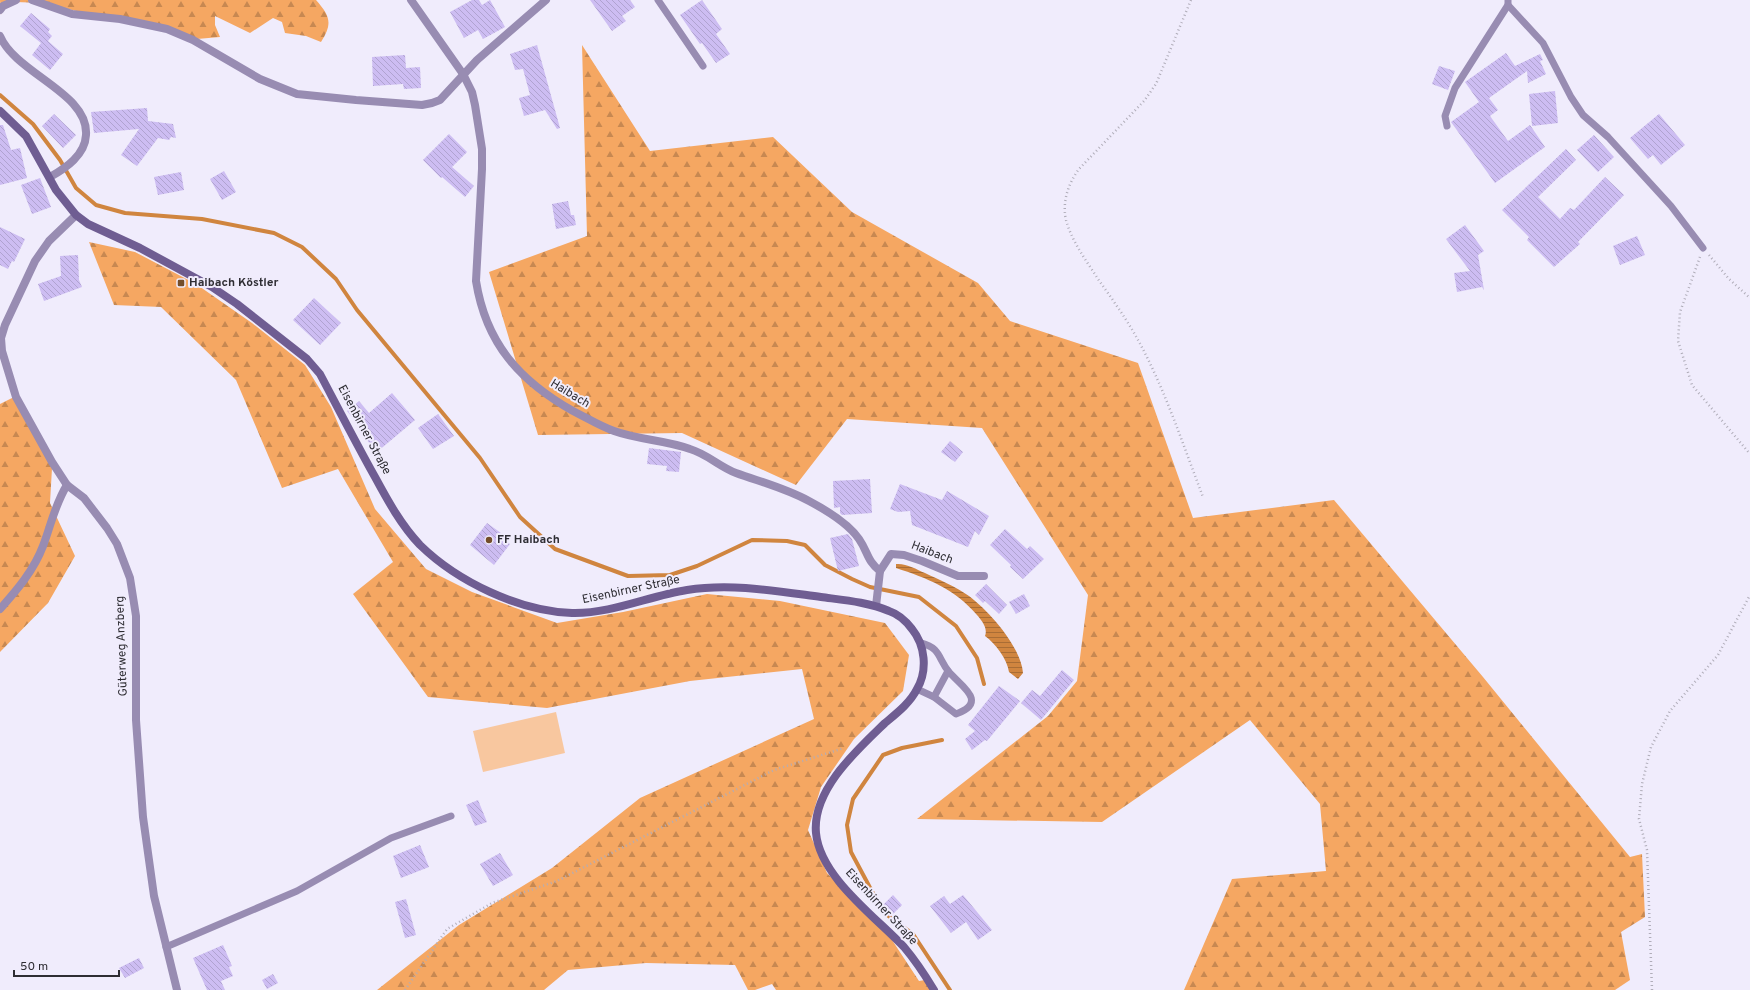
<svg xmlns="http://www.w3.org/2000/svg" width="1750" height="990" viewBox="0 0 1750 990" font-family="Overpass,sans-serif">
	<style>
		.forest { fill: url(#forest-firs) }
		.pitch { fill: #f8c79f }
		.water { fill: url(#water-rules) }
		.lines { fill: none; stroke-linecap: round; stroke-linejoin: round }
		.stream { stroke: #d0853f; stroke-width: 4 }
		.building { fill: url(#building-back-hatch) }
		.path { stroke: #b0adb9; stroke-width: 2.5; stroke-dasharray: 1 3; stroke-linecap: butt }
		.service { stroke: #988cb2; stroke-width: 7 }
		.minor { stroke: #988cb2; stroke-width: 8 }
		.secondary { stroke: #6f5d92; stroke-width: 8 }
		.poi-dot { fill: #744d2a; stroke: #f0ecfc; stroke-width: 1.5 }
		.labels { text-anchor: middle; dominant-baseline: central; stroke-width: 4; stroke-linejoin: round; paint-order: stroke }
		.poi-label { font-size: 12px; font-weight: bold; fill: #2e2d33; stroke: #f0ecfc; text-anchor: start }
		.street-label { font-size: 12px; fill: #2e2d33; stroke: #f0ecfc }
	</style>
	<defs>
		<pattern id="forest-firs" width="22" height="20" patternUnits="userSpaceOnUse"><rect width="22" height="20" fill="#f5a762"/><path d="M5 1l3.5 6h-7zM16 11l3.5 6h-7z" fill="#c78851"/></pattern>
		<pattern id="water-rules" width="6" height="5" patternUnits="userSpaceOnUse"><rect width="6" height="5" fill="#d0853f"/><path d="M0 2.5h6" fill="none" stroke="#a96d35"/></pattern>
		<pattern id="building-back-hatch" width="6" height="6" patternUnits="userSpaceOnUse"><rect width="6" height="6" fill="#cdbdf2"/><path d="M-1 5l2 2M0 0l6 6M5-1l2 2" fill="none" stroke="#b0a3d0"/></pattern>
	</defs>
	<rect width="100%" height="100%" fill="#f0ecfc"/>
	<g class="forest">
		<path d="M0 0H316C330 16 333 23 321 42L306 36 285 33 282 22 273 18 250 33 215 16V25L220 37 197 39 42 3 16 2 2 9 1 15Z"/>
		<path d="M582 45 650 151 773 137 852 212 978 283 1010 321 1138 363 1193 518 1334 500 1483 677 1630 857 1642 854 1645 917 1621 932 1630 980 1615 990H1184L1232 879 1326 871 1320 804 1250 720 1102 822 917 819 1048 716 1077 681 1088 595 982 428 847 419 796 485 682 433 538 435 489 272 587 236Z"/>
		<path d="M89 242 135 252 196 284 252 323 305 365 331 407 375 509 426 569 472 592 557 623 623 612 707 594 780 601 885 623 909 655 903 691 854 739 821 787 808 830 827 873 892 940 919 981 925 980 931 990H776L772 984 755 990H748L735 965 646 963 568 970 544 990H377L459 925 552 868 640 798 814 719 802 669 690 681 547 708 428 697 353 594 393 562 338 469 282 488 236 380 161 307 114 305Z"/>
		<path d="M16 396 52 468 50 503 75 556 48 603 0 652V404Z"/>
	</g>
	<path class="pitch" d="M556 712 565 753 483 772 473 731Z"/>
	<path class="water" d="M896 564C906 563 916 569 925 573 940 580 956 587 969 596 990 612 1021 647 1023 673L1018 679 1009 672C1007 659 996 644 985 636 988 628 982 621 977 615 955 589 927 578 896 568Z"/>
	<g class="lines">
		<g class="stream">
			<path d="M0 95 33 124 60 160 76 188 96 205 125 213 202 219 274 233 302 247 336 279 357 310 480 458 520 517 555 549 628 576 670 575 697 566 752 540 787 541 805 545 825 565 852 579 870 587 919 597 956 626 977 658 984 684"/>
			<path d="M942 740 902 748 883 755 853 799 847 825 851 852 883 912 913 934 950 990"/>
		</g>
	</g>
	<g class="building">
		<path d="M472 0H479L482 5 490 0 505 27 483 39 478 30 464 38 450 12Z"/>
		<path d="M590 0H630L635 7 622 16 626 21 612 31Z"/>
		<path d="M702 0 722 29 716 34 730 54 716 63 702 43 700 44 680 15Z"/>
		<path d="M31 13 50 29 48 32 52 36 48 41 63 54 50 70 32 55 41 43 20 26Z"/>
		<path d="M537 45 560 128 557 129 545 110 524 116 519 98 530 95 523 69 515 70 510 54Z"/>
		<path d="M1506 53 1515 66 1540 54 1543 60 1540 61 1546 74 1528 83 1527 71 1489 98 1498 110 1490 116 1508 141 1530 125 1545 147 1495 183 1451 122 1479 102 1465 82Z"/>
		<path d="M405 55 406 68 420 67 421 88 404 89 403 84 373 86 372 57Z"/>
		<path d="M1439 66 1455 71 1448 90 1432 84Z"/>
		<path d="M1555 91 1558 123 1532 126 1529 94Z"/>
		<path d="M147 108 148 121 173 124 176 138 171 137 169 140 158 138 137 166 121 155 139 129 94 133 91 112Z"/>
		<path d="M54 114 76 135 63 148 42 126Z"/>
		<path d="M1659 114 1685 145 1661 165 1653 155 1648 159 1630 138Z"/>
		<path d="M0 125H3L11 150 20 148 27 178 0 185Z"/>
		<path d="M449 134 467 152 452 167 474 186 465 197 442 177 441 178 423 160Z"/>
		<path d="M1594 135 1614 157 1598 172 1577 150Z"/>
		<path d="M1566 149 1576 160 1538 197 1560 219 1570 208 1574 210 1605 177 1624 195 1578 242 1580 244 1554 267 1527 240 1529 237 1502 210Z"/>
		<path d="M224 171 236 192 222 200 210 179Z"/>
		<path d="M181 172 184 190 158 195 154 177Z"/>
		<path d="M40 178 51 207 32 214 21 185Z"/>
		<path d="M568 201 571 215H574L576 225 556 229 552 204Z"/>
		<path d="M1465 225 1484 251 1478 255 1484 290 1482 287 1457 292 1454 273 1470 271 1446 239Z"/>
		<path d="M0 227 25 239 14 262 12 261 8 269 0 265Z"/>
		<path d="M1637 236 1645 255 1620 265 1613 246Z"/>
		<path d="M78 255 79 280 82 287 44 301 38 284 61 276 60 256Z"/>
		<path d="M314 298 341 323 320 345 293 320Z"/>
		<path d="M392 393 415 420 377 452 359 431 362 429 347 411 359 401 369 413Z"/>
		<path d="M438 414 454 436 433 449 418 428Z"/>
		<path d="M950 441 963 452 955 462 941 452Z"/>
		<path d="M649 448 681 452 679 472 666 471 667 466 647 464Z"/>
		<path d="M870 479 872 513 842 515 840 513V507L834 508 833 481Z"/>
		<path d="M900 484 942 500 947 491 989 516 979 535 975 531 968 547 912 525 910 511 898 512 890 509Z"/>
		<path d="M487 523 501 533 499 536 510 544 494 565 470 545Z"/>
		<path d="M1005 529 1027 549 1030 546 1044 559 1023 579 1010 567 1011 565 990 545Z"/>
		<path d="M848 534 852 539 859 566 838 571 830 538Z"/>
		<path d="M986 584 1007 605 999 614 985 601 983 603 975 595Z"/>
		<path d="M1024 594 1030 606 1016 614 1009 602Z"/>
		<path d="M1062 670 1074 680 1041 720 1021 703 1032 690 1040 696Z"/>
		<path d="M999 686 1020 701 987 741 985 740 972 750 965 739 975 731 968 725Z"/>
		<path d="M478 800 487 822 475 826 466 805Z"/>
		<path d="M420 845 429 867 401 878 393 856Z"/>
		<path d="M500 853 513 875 493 886 480 864Z"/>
		<path d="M893 895 902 905 890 917 881 907Z"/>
		<path d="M963 895 992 930 978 940 966 922 951 933 930 906 944 896 950 904Z"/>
		<path d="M406 899 416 935 405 938 395 902Z"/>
		<path d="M223 945 232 966 229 967 233 976 221 981 225 990H207L193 958Z"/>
		<path d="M139 958 144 968 125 978 119 968Z"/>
		<path d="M273 974 278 983 267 989 262 980Z"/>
	</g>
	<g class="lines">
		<g class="path">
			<path d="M1191 0 1156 84 1144 101 1079 169C1068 184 1062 202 1066 220 1072 242 1086 260 1098 279 1112 299 1126 318 1138 340 1165 389 1183 445 1203 497"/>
			<path d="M1709 255 1729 279 1750 298"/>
			<path d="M1700 257 1680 312 1678 341 1692 385 1750 454"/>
			<path d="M405 990 447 929 492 903 557 881 774 770 844 748"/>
			<path d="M1652 990 1647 850 1639 819 1642 784 1651 747 1670 711 1718 655 1750 595"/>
		</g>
		<g class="service">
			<path d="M658 0 703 66"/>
			<path d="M1508 0V5L1543 43 1571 97 1583 115 1608 137 1671 206 1703 248"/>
			<path d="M1447 126 1445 116 1455 88 1508 5"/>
			<path d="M917 689 934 697 956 714C989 702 961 686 949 672 938 659 941 648 921 643"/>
			<path d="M934 697 948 671"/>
			<path d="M166 947 297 891 391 838 451 816"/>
		</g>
		<g class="minor">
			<path d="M32 0 72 14 120 19 167 29 193 40 260 79 297 94 356 100 422 105 432 103 440 100 477 60 546 0"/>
			<path d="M411 0 463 74 472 92 475 105 482 149V169L476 281C486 344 520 381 573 411 587 418 600 426 614 431 639 440 666 440 690 449 707 454 720 467 736 473 761 482 785 488 809 501 826 510 848 523 859 539 868 552 867 561 880 571L876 606"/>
			<path d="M0 10 3 6 16 0"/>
			<path d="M0 36C16 74 89 93 86 135 85 155 66 168 50 177"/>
			<path d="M76 215 49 241 35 261 5 325 1 338 2 351 16 397 52 462 67 485 84 498 107 528 117 544 130 578 136 616V720L143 817 154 896 177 990"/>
			<path d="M880 571 891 554 904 555 922 561 958 576H984"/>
			<path d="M0 609C17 590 34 570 43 546 51 525 55 504 67 485"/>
		</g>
		<path class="secondary" d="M0 111 26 136 56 190 76 215 88 224 140 248 212 287 237 304 307 359 320 374C338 408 356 443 375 477 388 501 401 525 420 545 458 582 519 611 572 613 611 614 649 596 687 590 731 583 776 591 821 597 843 600 868 602 889 611 898 614 906 621 912 629 925 645 928 670 917 689 910 703 897 713 885 723 857 750 812 790 816 833 820 877 876 917 904 947 915 960 925 975 934 990"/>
	</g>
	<g class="poi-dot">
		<rect x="177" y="279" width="8" height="8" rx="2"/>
		<circle cx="489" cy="540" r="4"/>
	</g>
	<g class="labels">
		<g class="poi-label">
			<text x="189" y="283">Haibach Köstler</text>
			<text x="497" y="540">FF Haibach</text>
		</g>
		<g class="street-label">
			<text transform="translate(570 394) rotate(31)">Haibach</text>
			<text transform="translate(364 430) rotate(62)">Eisenbirner Straße</text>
			<text transform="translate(932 553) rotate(21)">Haibach</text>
			<text transform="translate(631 590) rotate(-12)">Eisenbirner Straße</text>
			<text transform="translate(122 646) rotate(-92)">Güterweg Anzberg</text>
			<text transform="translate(881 907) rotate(47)">Eisenbirner Straße</text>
		</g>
	</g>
	<path d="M14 970v6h105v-6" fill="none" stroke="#2e2d33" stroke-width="2"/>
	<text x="20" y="970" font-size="12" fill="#2e2d33" stroke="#f0ecfc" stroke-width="3" paint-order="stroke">50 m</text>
</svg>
